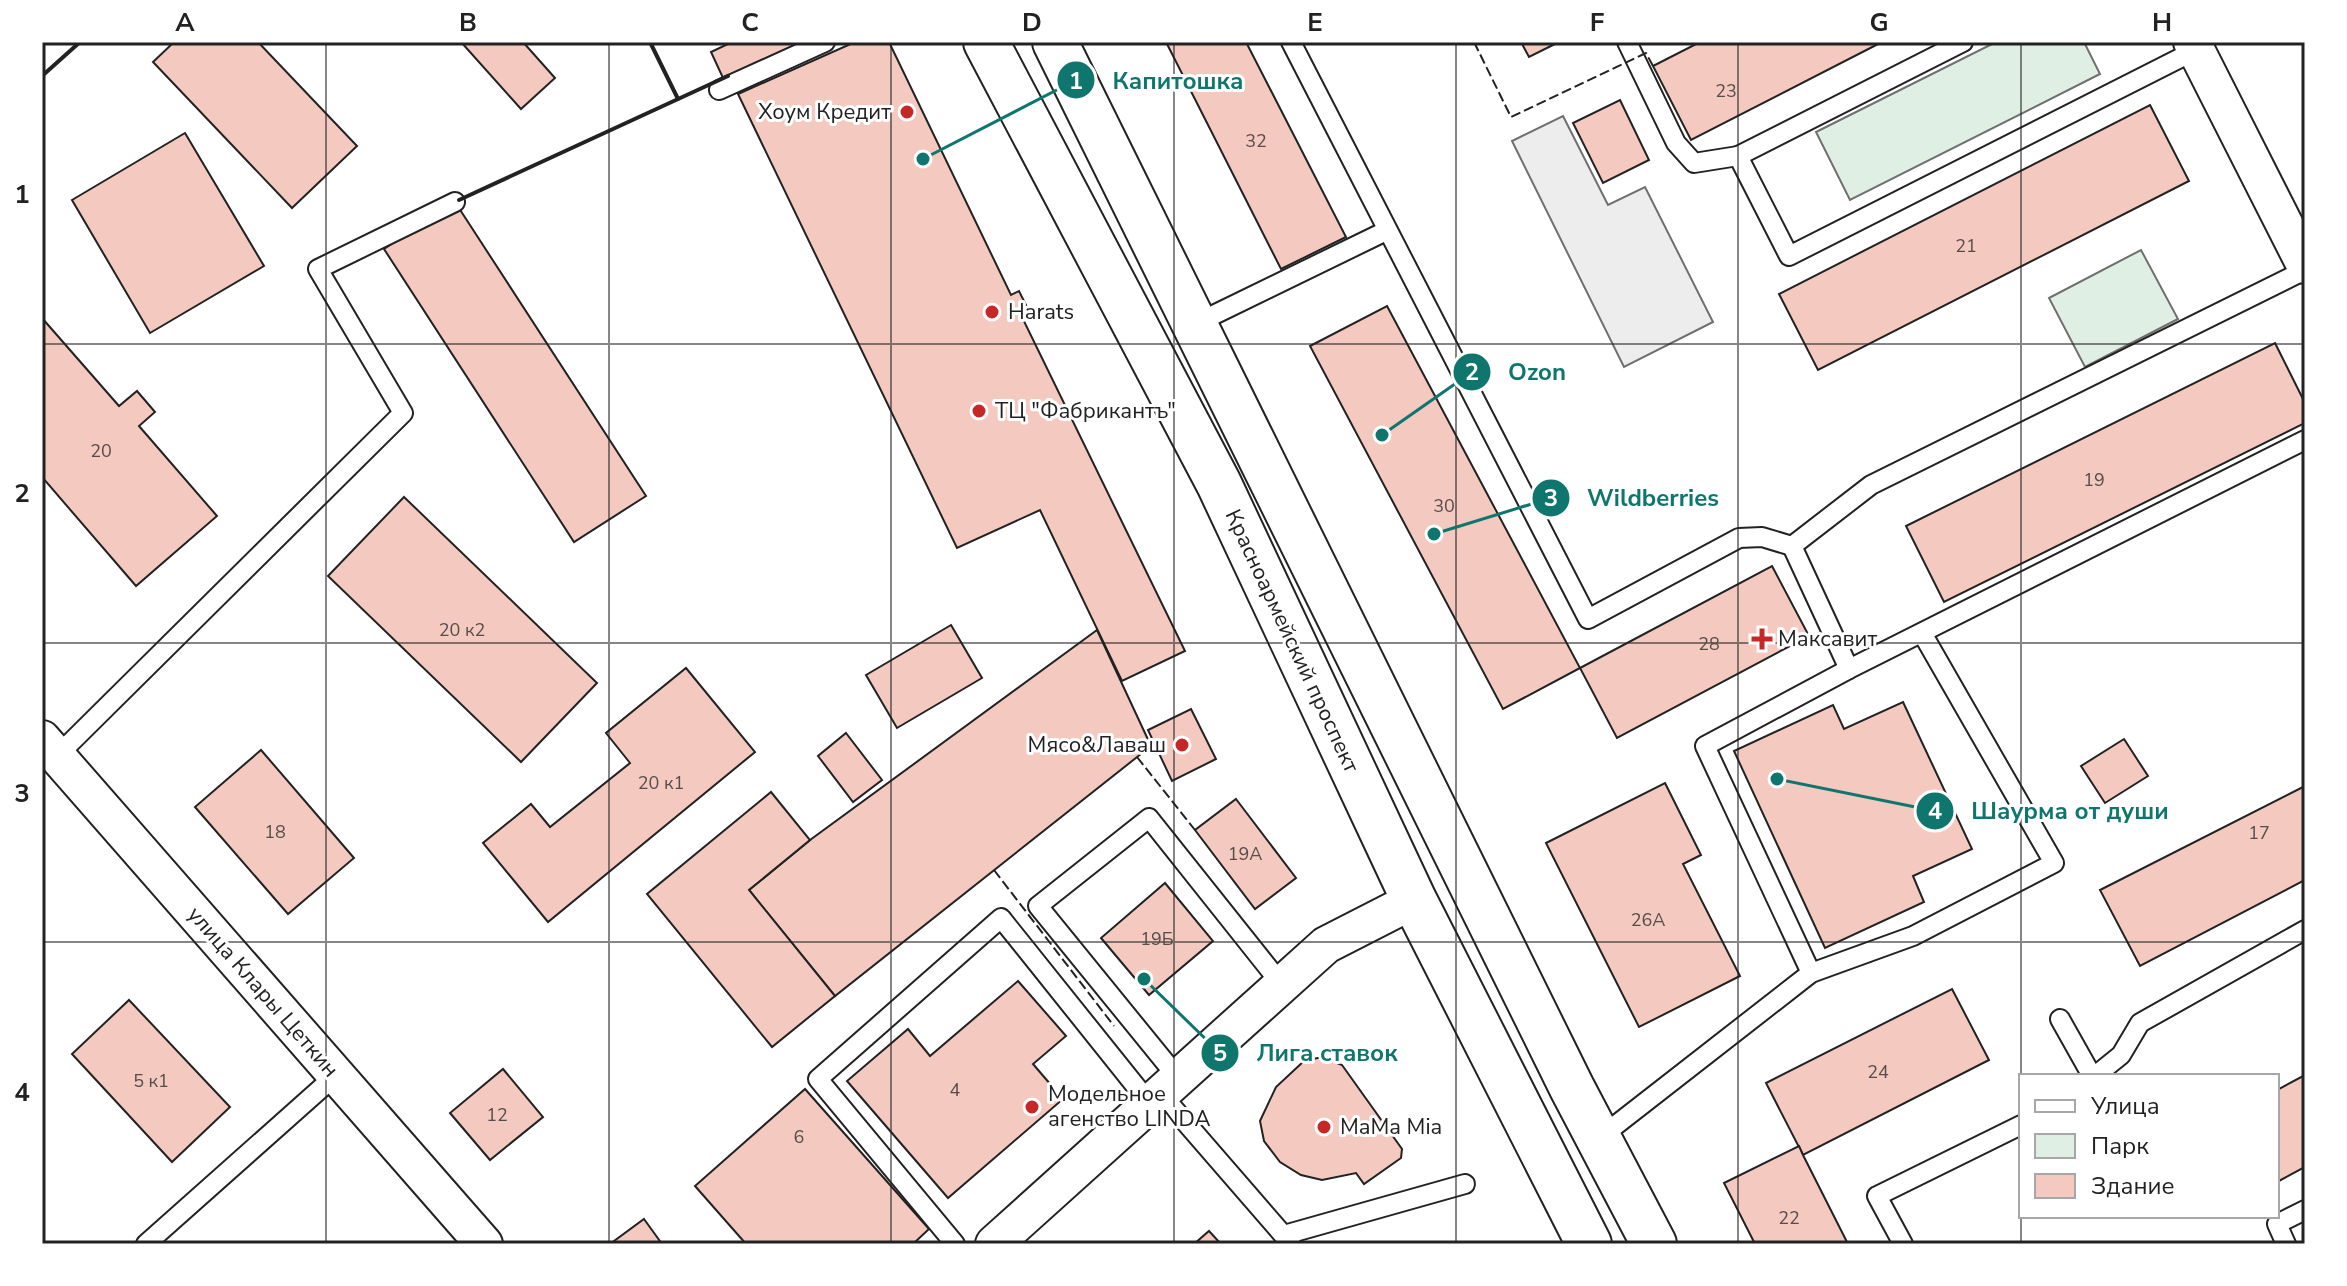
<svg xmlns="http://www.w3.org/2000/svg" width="2347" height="1286" viewBox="0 0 2347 1286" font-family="'Nunito Sans',sans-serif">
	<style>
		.green { fill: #e0efe3; stroke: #6f6f6f; stroke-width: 2 }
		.parking { fill: #ededed; stroke: #6f6f6f; stroke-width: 2 }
		.building { fill: #f3c9c0; stroke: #222; stroke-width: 2 }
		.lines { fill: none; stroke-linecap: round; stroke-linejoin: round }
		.lane-casing { stroke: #222; stroke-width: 22 }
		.street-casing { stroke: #222; stroke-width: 40 }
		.primary-casing { stroke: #222; stroke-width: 48 }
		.lane { stroke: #fff; stroke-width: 18 }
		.street { stroke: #fff; stroke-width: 36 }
		.primary { stroke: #fff; stroke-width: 44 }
		.fence { stroke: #222; stroke-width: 2; stroke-dasharray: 10 4; stroke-linecap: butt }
		.wall { stroke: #222; stroke-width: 4 }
		.grid { fill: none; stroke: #222; stroke-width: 2; stroke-opacity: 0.55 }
		.poi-dot { fill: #c62828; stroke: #fff; stroke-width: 3 }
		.labels { text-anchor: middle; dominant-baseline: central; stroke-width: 6; stroke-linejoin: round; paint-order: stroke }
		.number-label { font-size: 18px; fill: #564c4a }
		.poi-label { font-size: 22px; fill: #222; stroke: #fff; text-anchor: start }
		.street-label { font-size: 22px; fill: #222; stroke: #fff }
		.leader { fill: none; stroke: #0f766e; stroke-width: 3 }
		.callout-dot { fill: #0f766e; stroke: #fff; stroke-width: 3 }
		.mark-label { font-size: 24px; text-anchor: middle; font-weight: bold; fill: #fff }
		.callout-label { font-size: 24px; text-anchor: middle; font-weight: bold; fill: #0f766e; stroke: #fff; stroke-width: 6; stroke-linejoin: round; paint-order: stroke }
		.neatline { fill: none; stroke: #222; stroke-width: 3 }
		.grid-label { font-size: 26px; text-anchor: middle; font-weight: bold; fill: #222 }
	</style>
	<rect width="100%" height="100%" fill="#fff"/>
	<g class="green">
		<path d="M1996 42H2084L2100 74 1850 200 1816 132Z"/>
		<path d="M2141 250 2178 319 2085 367 2049 298Z"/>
	</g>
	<path class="parking" d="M1563 116 1608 205 1645 187 1713 322 1624 367 1512 141Z"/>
	<g class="building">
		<path d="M174 42H258L357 146 292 208 153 62Z"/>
		<path d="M461 42H523L555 78 521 109Z"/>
		<path d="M732 42H802L723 78 711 52Z"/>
		<path d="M855 42H889L1011 295 1019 291 1027 307 1019 311 1185 651 1122 681 1040 510 957 548 738 94Z"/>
		<path d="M1166 42H1246L1346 237 1281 269Z"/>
		<path d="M1521 42H1559L1529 57Z"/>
		<path d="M1700 42H1882L1691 140 1653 66Z"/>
		<path d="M1620 100 1649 160 1603 183 1573 123Z"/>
		<path d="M2150 105 2189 181 1818 370 1779 294Z"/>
		<path d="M185 133 264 266 150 333 72 200Z"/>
		<path d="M455 202 646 496 574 542 384 249Z"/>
		<path d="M1387 306 1580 668 1503 709 1310 346Z"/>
		<path d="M42 318 119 406 137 391 155 412 139 426 217 516 136 586 42 477Z"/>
		<path d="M2275 343 2305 403V423L1944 602 1906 526Z"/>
		<path d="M404 497 597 683 521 762 328 576Z"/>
		<path d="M1772 566 1809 636 1617 738 1580 668Z"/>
		<path d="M951 625 982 678 897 728 866 675Z"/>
		<path d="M1097 630 1151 746 835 996 749 890 810 840Z"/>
		<path d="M686 668 755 752 548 922 483 843 531 804 550 827 630 763 606 733Z"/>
		<path d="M1903 702 1972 849 1913 876 1924 902 1825 948 1734 751 1833 705 1844 729Z"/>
		<path d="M1191 709 1216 759 1172 781 1148 730Z"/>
		<path d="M846 733 882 780 853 802 818 756Z"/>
		<path d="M2124 739 2148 776 2105 803 2081 766Z"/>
		<path d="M261 750 354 858 288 914 195 807Z"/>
		<path d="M1665 783 1701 855 1683 864 1740 976 1639 1027 1546 843Z"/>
		<path d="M2305 786V880L2140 966 2100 890Z"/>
		<path d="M771 792 810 840 749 890 835 996 772 1047 647 894Z"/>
		<path d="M1236 799 1296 878 1255 909 1195 830Z"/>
		<path d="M1165 883 1213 941 1149 995 1101 938Z"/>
		<path d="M1018 981 1066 1036 1033 1064 1063 1099 948 1198 847 1081 908 1029 930 1056Z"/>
		<path d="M1952 989 1989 1060 1803 1155 1766 1083Z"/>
		<path d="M129 1000 230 1107 172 1162 72 1054Z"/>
		<path d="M1322 1057 1342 1065 1402 1149 1401 1158 1364 1184 1356 1173 1322 1180 1301 1175 1280 1162 1264 1141 1260 1121 1276 1087 1304 1061Z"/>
		<path d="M503 1069 543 1117 490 1160 450 1113Z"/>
		<path d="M2305 1075V1167L2277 1182V1090Z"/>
		<path d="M805 1089 929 1229 913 1244H746L695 1186Z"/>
		<path d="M1799 1146 1803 1155 1848 1244H1755L1724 1183Z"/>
		<path d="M644 1219 662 1244H610Z"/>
		<path d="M1209 1231 1221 1244H1194Z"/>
	</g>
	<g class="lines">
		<g class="lane-casing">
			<g id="lane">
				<path d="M1291 42 1588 619 1739 538 1762 537 1792 546 1871 485 2305 270"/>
				<path d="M1627 42 1676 143 1694 163 1738 156"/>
				<path d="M1963 42 1738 156 1789 256 2196 50"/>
				<path d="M719 90 825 42"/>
				<path d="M1195 324 1386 231"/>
				<path d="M1792 546 1849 669"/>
				<path d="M57 756 403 413 318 269 455 202"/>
				<path d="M1811 973 1705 746 1849 669 2305 440"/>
				<path d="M2060 1019 2092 1076"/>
				<path d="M2095 1076 2121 1055 2140 1023 2305 930"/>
				<path d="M1178 1078 1038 906 1149 818 1282 985"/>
				<path d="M1161 1094 1291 1244"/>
				<path d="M1598 1139 1811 973 1913 936 2054 863 1922 633"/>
				<path d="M1284 1235 1465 1184"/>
				<path d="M146 1244 336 1075"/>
				<path d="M955 1244 818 1079 1001 918 1150 1104"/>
				<path d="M1903 1244 1877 1196 2021 1125"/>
				<path d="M2286 1244 2277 1224 2305 1210"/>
			</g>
		</g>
		<g class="street-casing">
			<g id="street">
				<path d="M2192 42 2305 265"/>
				<path d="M42 739 484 1244"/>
				<path d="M994 1244 1326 945 1414 900"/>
			</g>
		</g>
		<g class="primary-casing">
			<g id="primary">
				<path d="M986 42 1219 484 1414 900 1589 1244"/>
				<path d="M1055 42 1572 1088 1654 1244"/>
			</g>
		</g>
		<use href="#lane" class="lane"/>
		<use href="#street" class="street"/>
		<use href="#primary" class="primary"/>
		<g class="fence">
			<path d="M1474 42 1511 117 1646 53 1653 66"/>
			<path d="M1137 757 1195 830"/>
			<path d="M994 870 1114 1026"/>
		</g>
		<g class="wall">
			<path d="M650 42 678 99"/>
			<path d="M42 76 80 42"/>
			<path d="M459 200 728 76"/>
		</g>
	</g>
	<path class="grid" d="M326 42V1244M609 42V1244M891 42V1244M1174 42V1244M1456 42V1244M1738 42V1244M2021 42V1244M42 344H2305M42 643H2305M42 942H2305"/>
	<g class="poi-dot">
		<circle cx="907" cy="112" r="8"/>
		<circle cx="992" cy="312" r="8"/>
		<circle cx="979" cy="411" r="8"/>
		<path d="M1758 627h8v8h8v8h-8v8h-8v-8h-8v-8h8z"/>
		<circle cx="1182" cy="745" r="8"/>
		<circle cx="1032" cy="1107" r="8"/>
		<circle cx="1324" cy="1127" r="8"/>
	</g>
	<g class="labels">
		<g class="number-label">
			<text x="1726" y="91">23</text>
			<text x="1256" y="141">32</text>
			<text x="1966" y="246">21</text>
			<text x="101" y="451">20</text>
			<text x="2094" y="480">19</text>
			<text x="1444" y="506">30</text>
			<text x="462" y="630">20 к2</text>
			<text x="1709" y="644">28</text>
			<text x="661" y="783">20 к1</text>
			<text x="275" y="832">18</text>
			<text x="2259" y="833">17</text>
			<text x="1245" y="854">19А</text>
			<text x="1648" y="920">26А</text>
			<text x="1157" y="939">19Б</text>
			<text x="1878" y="1072">24</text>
			<text x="151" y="1081">5 к1</text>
			<text x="955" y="1090">4</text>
			<text x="497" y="1115">12</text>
			<text x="799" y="1137">6</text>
			<text x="1789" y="1218">22</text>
		</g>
		<g class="poi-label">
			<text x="891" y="112" text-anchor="end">Хоум Кредит</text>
			<text x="1008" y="312">Harats</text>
			<text x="995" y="411">ТЦ "Фабрикантъ"</text>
			<text x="1778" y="639">Максавит</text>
			<text x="1166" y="745" text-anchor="end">Мясо&amp;Лаваш</text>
			<text x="1048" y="1094">Модельное<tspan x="1048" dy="25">агенство LINDA</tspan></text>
			<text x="1340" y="1127">MaMa Mia</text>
		</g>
		<g class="street-label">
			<text transform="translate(1292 641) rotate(65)">Красноармейский проспект</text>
			<text transform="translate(263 992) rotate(49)">улица Клары Цеткин</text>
		</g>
	</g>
	<path class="leader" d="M923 159L1076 80M1382 435L1472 372M1434 534L1551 498M1777 779L1935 811M1144 979L1220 1053"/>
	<g class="callout-dot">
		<circle cx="923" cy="159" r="8"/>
		<circle cx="1382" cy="435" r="8"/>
		<circle cx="1434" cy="534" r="8"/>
		<circle cx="1777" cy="779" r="8"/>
		<circle cx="1144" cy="979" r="8"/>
		<circle cx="1076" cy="80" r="20"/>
		<circle cx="1472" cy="372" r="20"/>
		<circle cx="1551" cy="498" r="20"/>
		<circle cx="1935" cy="811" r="20"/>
		<circle cx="1220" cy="1053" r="20"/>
	</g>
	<g class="mark-label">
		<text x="1076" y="89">1</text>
		<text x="1472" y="380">2</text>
		<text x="1551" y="506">3</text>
		<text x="1935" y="819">4</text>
		<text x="1220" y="1061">5</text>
	</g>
	<g class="callout-label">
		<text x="1178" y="89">Капитошка</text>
		<text x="1537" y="380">Ozon</text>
		<text x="1653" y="506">Wildberries</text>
		<text x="2070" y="819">Шаурма от души</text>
		<text x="1327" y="1061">Лига ставок</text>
	</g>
	<rect width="2347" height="1286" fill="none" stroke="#ffffff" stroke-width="88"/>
	<rect x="2019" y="1074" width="260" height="144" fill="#ffffff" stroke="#a7a7a7" stroke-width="2"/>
	<rect x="2035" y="1100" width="40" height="12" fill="#ffffff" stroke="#a7a7a7" stroke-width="2"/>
	<text x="2091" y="1114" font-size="24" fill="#222222">Улица</text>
	<rect x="2035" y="1134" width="40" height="24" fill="#e0efe3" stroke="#a7a7a7" stroke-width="2"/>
	<text x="2091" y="1154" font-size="24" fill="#222222">Парк</text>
	<rect x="2035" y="1174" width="40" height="24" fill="#f3c9c0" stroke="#a7a7a7" stroke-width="2"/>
	<text x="2091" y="1194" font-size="24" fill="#222222">Здание</text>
	<rect x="44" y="44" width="2259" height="1198" class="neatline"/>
	<g class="grid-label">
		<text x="185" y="31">A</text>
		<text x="468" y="31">B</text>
		<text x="750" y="31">C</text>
		<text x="1032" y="31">D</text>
		<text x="1315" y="31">E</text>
		<text x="1597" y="31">F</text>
		<text x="1879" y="31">G</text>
		<text x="2162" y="31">H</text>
		<text x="22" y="203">1</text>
		<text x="22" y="502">2</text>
		<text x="22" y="802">3</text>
		<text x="22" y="1101">4</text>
	</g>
</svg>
